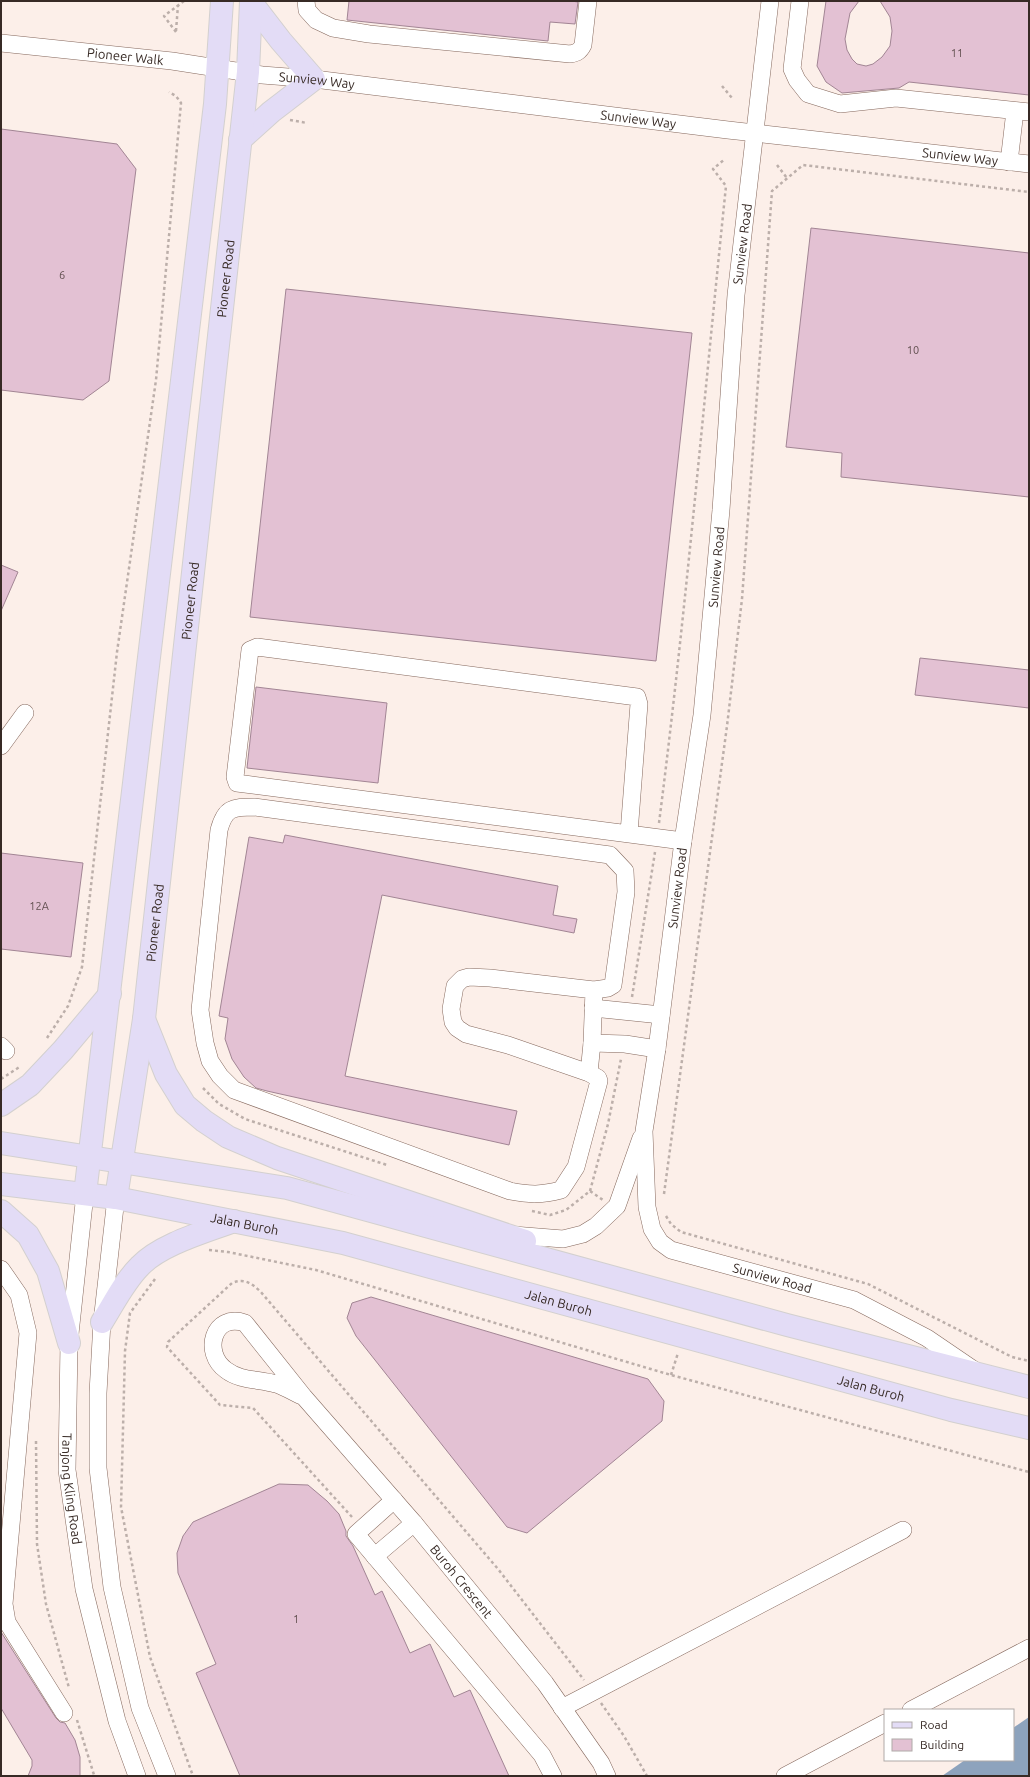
<svg xmlns="http://www.w3.org/2000/svg" width="1030" height="1777" viewBox="0 0 1030 1777" font-family="Ubuntu,sans-serif">
	<style>
		.water { fill: #8da3bd }
		.building { fill: #e3c1d3; stroke: #a28594 }
		.lines { fill: none; stroke-linecap: round; stroke-linejoin: round }
		.minor-casing { stroke: #85685d; stroke-width: 18 }
		.major-casing { stroke: #d3d0cf; stroke-width: 24 }
		.path { stroke: #bcafaa; stroke-width: 2.5; stroke-dasharray: 3 3; stroke-linecap: butt }
		.minor { stroke: #fff; stroke-width: 17 }
		.major { stroke: #e3dcf6; stroke-width: 22 }
		.labels { text-anchor: middle; dominant-baseline: central; stroke-width: 4; stroke-linejoin: round; paint-order: stroke }
		.number-label { font-size: 11px; fill: #625050 }
		.street-label { font-size: 13px; fill: #372a25; stroke: #fff }
	</style>
	<rect width="100%" height="100%" fill="#fcefe9"/>
	<path class="water" d="M1029 1717V1776H942L965 1760H1013V1728Z"/>
	<g class="building">
		<path d="M349 1H571L578 2 575 24 550 22 548 41 347 20Z"/>
		<path d="M826 1H859L850 13 845 39 847 50 852 59 857 64 866 66 873 64 882 57 890 46 892 31 890 17 880 1H1029V95L909 82 899 88 842 93 826 82 817 66Z"/>
		<path d="M1 129 117 144 136 169 109 381 83 400 1 390Z"/>
		<path d="M811 228 1029 253V497L841 477 842 453 786 447Z"/>
		<path d="M286 289 692 333 656 661 250 617Z"/>
		<path d="M1 565 18 572 1 611Z"/>
		<path d="M920 658 1029 670V708L915 695Z"/>
		<path d="M256 687 387 703 378 783 247 768Z"/>
		<path d="M285 835 558 886 553 915 577 919 574 933 382 895 345 1076 517 1111 509 1145 267 1091 256 1088 244 1077 232 1059 225 1039 228 1018 219 1016 249 837 283 843Z"/>
		<path d="M1 853 83 863 71 957 1 949Z"/>
		<path d="M371 1297 648 1379 664 1401 662 1421 527 1533 507 1527 356 1336 347 1318 352 1303Z"/>
		<path d="M279 1484 308 1485 327 1501 339 1514 346 1531V1536L353 1546 375 1595 382 1591 410 1653 430 1644 454 1697 470 1690 509 1776H240L196 1673 216 1664 178 1573 177 1553 183 1536 193 1522Z"/>
		<path d="M1 1632 56 1718 60 1722 65 1723 75 1740 80 1757V1776H28L32 1766V1760L1 1708Z"/>
	</g>
	<g class="lines">
		<g class="minor-casing">
			<g id="minor">
				<path d="M306 1 307 10 316 20 333 28 369 34 570 54C577 53 580 51 583 45L588 1"/>
				<path id="s1" d="M770 1 736 295 721 510 702 715 683 841 657 1049 644 1131 647 1207 652 1229 660 1242 671 1250 854 1300 927 1338 974 1370"/>
				<path d="M800 1 792 69 797 80 808 94 840 104 896 98 1029 112"/>
				<path id="s2" d="M1 43 172 61 262 75 314 79 728 130 1029 164"/>
				<path d="M1009 162 1015 111"/>
				<path d="M1 746 25 713"/>
				<path d="M629 833 639 704 637 697 257 647 250 650 235 777 237 783 683 841"/>
				<path d="M593 1008 661 1015"/>
				<path d="M592 1043 625 1044 657 1049"/>
				<path d="M1 1046 6 1051"/>
				<path d="M589 1073 592 1043 594 990 608 988 613 985 626 892 625 871 610 855 254 807C232 807 225 808 219 830L200 1010 205 1043 210 1061 220 1076 234 1090 510 1191C530 1195 542 1195 561 1190L576 1167 599 1081 598 1078 589 1073 508 1045 466 1034 457 1028 453 1022 451 1009 455 986 462 979 469 977 490 978 594 990"/>
				<path id="s3" d="M85 1194 69 1343 67 1470 84 1589 117 1721 137 1776"/>
				<path d="M116 1198 102 1322 98 1393V1468L112 1587 140 1708 167 1776"/>
				<path d="M513 1235 563 1239 583 1234 596 1226 617 1206 641 1138"/>
				<path d="M1 1269 19 1295 28 1333 4 1604 7 1622 64 1713"/>
				<path id="s4" d="M304 1397C295 1393 285 1387 276 1384 259 1379 240 1381 226 1370 202 1353 213 1312 245 1323L304 1397 414 1523 545 1683 601 1763 607 1776"/>
				<path d="M394 1500 356 1534 542 1755 553 1776"/>
				<path d="M375 1557 381 1551 414 1523"/>
				<path d="M562 1708 903 1530"/>
				<path d="M911 1710 1029 1648"/>
				<path d="M785 1776 885 1723"/>
			</g>
		</g>
		<g class="major-casing">
			<g id="major">
				<path d="M240 140 271 112 314 79 281 41 251 2"/>
				<path d="M144 1019 166 1074 185 1105 204 1121 228 1137 277 1158 525 1241"/>
				<path d="M1 1105 30 1085 63 1050 110 994"/>
				<path d="M1 1143 287 1188 787 1325 1029 1387"/>
				<path id="s5" d="M1 1184 116 1198 343 1243 951 1410 1029 1428"/>
				<path d="M85 1194 215 104 222 1"/>
				<path id="s6" d="M116 1198 144 1019 150 964 248 72 251 1"/>
				<path d="M1 1211 28 1235 48 1271 69 1343"/>
				<path d="M102 1322C114 1303 124 1282 140 1266 161 1244 205 1232 234 1221"/>
			</g>
		</g>
		<g class="path">
			<path d="M176 31 178 5"/>
			<path d="M176 32 164 16 184 1"/>
			<path d="M722 86 732 98"/>
			<path d="M290 120 307 123"/>
			<path d="M777 165 787 178"/>
			<path d="M659 823C686 611 704 398 726 186L713 169 725 159"/>
			<path d="M632 997 655 852"/>
			<path d="M47 1038 68 1006 82 967 117 652 156 380 181 103 176 96 169 92"/>
			<path d="M1 1079 21 1066"/>
			<path d="M203 1088 219 1104 245 1119 387 1165"/>
			<path d="M590 1191 608 1124 621 1059"/>
			<path d="M664 1194 727 726 742 599 772 191 803 165 1029 192"/>
			<path d="M532 1211 550 1215 566 1210 590 1191 603 1200"/>
			<path d="M666 1216 671 1224 681 1232 868 1284 1012 1357 1029 1361"/>
			<path d="M209 1250 228 1252 316 1270 671 1375 1029 1472"/>
			<path d="M155 1279 130 1313 125 1351 121 1507 150 1657 193 1776"/>
			<path d="M671 1375 678 1353"/>
			<path d="M36 1441 37 1544 46 1604 69 1688"/>
			<path d="M352 1517 253 1408 220 1405 167 1347 168 1342 232 1283C244 1278 251 1283 260 1291L498 1569 584 1680"/>
			<path d="M601 1703 624 1736 647 1776"/>
			<path d="M77 1720 94 1775 96 1776"/>
		</g>
		<use href="#minor" class="minor"/>
		<use href="#major" class="major"/>
	</g>
	<g class="labels">
		<g class="number-label">
			<text x="957" y="53">11</text>
			<text x="62" y="275">6</text>
			<text x="913" y="350">10</text>
			<text x="39" y="906">12A</text>
			<text x="296" y="1619">1</text>
		</g>
		<g class="street-label">
			<text stroke="none"><textPath href="#s2" startOffset="125">Pioneer Walk</textPath></text>
			<text stroke="none"><textPath href="#s2" startOffset="318">Sunview Way</textPath></text>
			<text stroke="none"><textPath href="#s2" startOffset="642">Sunview Way</textPath></text>
			<text stroke="none"><textPath href="#s2" startOffset="966">Sunview Way</textPath></text>
			<text transform="translate(742 244) rotate(-83)">Sunview Road</text>
			<text stroke="none"><textPath href="#s6" startOffset="926">Pioneer Road</textPath></text>
			<text transform="translate(716 567) rotate(-85)">Sunview Road</text>
			<text stroke="none"><textPath href="#s6" startOffset="602">Pioneer Road</textPath></text>
			<text transform="translate(677 888) rotate(-83)">Sunview Road</text>
			<text stroke="none"><textPath href="#s6" startOffset="278">Pioneer Road</textPath></text>
			<text stroke="none"><textPath href="#s5" startOffset="247">Jalan Buroh</textPath></text>
			<text stroke="none"><textPath href="#s1" startOffset="1370">Sunview Road</textPath></text>
			<text stroke="none"><textPath href="#s5" startOffset="571">Jalan Buroh</textPath></text>
			<text stroke="none"><textPath href="#s5" startOffset="895">Jalan Buroh</textPath></text>
			<text stroke="none"><textPath href="#s3" startOffset="296">Tanjong Kling Road</textPath></text>
			<text stroke="none"><textPath href="#s4" startOffset="496">Buroh Crescent</textPath></text>
		</g>
	</g>
	<rect width="1030" height="1777" fill="none" stroke="#372a25" stroke-width="4"/>
	<rect x="884" y="1709" width="130" height="52" fill="#ffffff" stroke="#afaaa8"/>
	<rect x="892" y="1722" width="20" height="6" fill="#e3dcf6" stroke="#afaaa8"/>
	<text x="920" y="1729" font-size="12" fill="#372a25">Road</text>
	<rect x="892" y="1739" width="20" height="12" fill="#e3c1d3" stroke="#afaaa8"/>
	<text x="920" y="1749" font-size="12" fill="#372a25">Building</text>
</svg>
